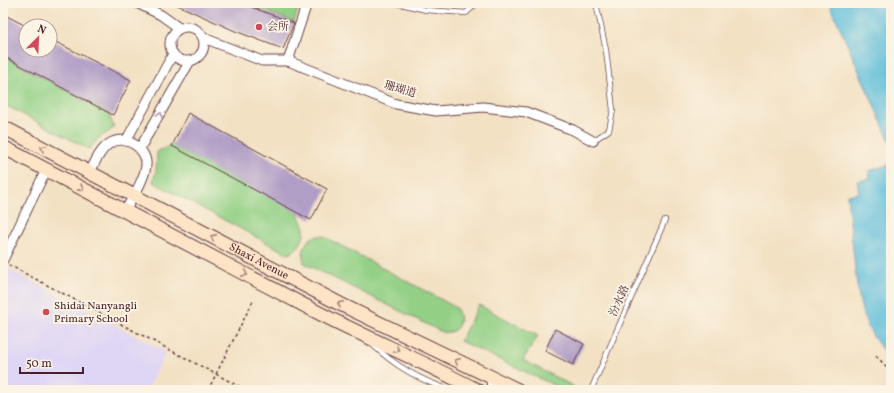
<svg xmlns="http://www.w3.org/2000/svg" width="894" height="393" viewBox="0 0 894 393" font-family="Vollkorn,'Noto Serif SC',serif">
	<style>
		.built { fill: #dfd5f5 }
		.green { fill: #93d086; stroke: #6e7858 }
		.water { fill: #5ebedc; stroke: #546e84 }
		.building { fill: #b19ec6 }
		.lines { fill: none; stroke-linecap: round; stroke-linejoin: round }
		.service-casing { stroke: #633c42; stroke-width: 6 }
		.minor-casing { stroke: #633c42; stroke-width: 11 }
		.tertiary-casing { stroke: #633c42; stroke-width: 13 }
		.secondary-casing { stroke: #633c42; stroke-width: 15 }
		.path { stroke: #633c42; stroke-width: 1.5; stroke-dasharray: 3 3; stroke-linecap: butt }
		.service { stroke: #fff; stroke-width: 4.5 }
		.minor { stroke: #fff; stroke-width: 9 }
		.tertiary { stroke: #fff; stroke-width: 11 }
		.secondary { stroke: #fee4c6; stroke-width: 13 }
		.oneway { stroke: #ae9aa0 }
		.oneway2 { stroke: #a48278 }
		.poi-dot { fill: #d1495b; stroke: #fcf5e5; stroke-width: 1.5 }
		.labels { text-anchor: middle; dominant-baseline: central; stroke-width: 3.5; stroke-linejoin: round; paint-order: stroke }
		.poi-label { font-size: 11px; fill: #4a1f2b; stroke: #fcf5e5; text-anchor: start }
		.street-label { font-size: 11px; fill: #4a1f2b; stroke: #fcf5e5 }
	</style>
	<rect width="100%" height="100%" fill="#fcf5e5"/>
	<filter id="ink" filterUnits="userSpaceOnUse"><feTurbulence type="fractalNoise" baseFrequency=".025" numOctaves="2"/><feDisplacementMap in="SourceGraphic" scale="8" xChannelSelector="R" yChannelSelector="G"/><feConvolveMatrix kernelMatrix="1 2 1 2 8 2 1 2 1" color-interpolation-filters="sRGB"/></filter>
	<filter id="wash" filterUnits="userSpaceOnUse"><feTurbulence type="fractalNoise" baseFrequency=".012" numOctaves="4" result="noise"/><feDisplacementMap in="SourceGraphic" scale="16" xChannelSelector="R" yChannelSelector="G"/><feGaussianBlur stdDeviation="0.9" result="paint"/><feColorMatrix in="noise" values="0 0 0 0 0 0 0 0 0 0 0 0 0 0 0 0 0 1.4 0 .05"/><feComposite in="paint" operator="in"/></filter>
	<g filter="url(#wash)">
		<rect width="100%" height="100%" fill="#f3e1c4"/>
		<path class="built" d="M5 267 166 352 147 390H3V272Z"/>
		<g class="green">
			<path d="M254 3H300L294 22 252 6Z"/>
			<path d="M3 56 109 114 114 128 99 138 89 149 3 104Z"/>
			<path d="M172 144 298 210C298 218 302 221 304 228 306 239 297 251 288 254L153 182 156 172 157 152Z"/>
			<path d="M318 236H323L455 307C465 318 458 336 442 332L304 263C301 251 305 238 318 236Z"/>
			<path d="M479 305 538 336 523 360 580 390H564L460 341Z"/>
		</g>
		<g class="water">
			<path d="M829 3H891V144Z"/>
			<path d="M891 164V359C861 329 858 299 854 258 852 237 849 216 847 195L859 193 857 181 870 179 869 171Z"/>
		</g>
		<g id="blocks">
			<g class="building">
				<path d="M173 3H253L251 7 294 23 283 49 235 31Z"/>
				<path d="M3 14 26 26V50H50V39L131 80 113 115 3 56Z"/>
				<path d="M188 113 327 189 311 220 172 146Z"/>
				<path d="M555 329 584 344 573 365 545 351Z"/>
			</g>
		</g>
	</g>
	<g filter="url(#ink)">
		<use href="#blocks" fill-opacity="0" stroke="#633c42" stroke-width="1"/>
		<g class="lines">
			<g class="service-casing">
				<g id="service">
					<path d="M397 3 426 10 466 13 477 3"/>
					<path d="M593 141 609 130 613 110 606 50 596 3"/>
					<path d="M373 345C394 365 422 381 450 390"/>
					<path d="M591 390 665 220"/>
				</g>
			</g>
			<g class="minor-casing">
				<g id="minor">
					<path d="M137 3 161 15 179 28"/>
					<circle cx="187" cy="44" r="17"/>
					<path d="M204 38 262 61H288L396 104 436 111 483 107 526 112 573 130 593 141"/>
					<path d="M288 61 307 3"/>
					<path d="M126 141 173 54"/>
					<path d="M140 148 190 61"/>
					<path d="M90 172C95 162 100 150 109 144 124 133 148 148 146 166 144 181 132 198 125 211"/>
					<path d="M3 260 46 170"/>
				</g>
			</g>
			<g class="tertiary-casing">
				<path id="tertiary" d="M492 378 493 390"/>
			</g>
			<g class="secondary-casing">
				<g id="secondary">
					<path id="s1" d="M3 127 340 304 518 390"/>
					<path d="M3 147 315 311C369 339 424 362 477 390"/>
				</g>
			</g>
			<g class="path">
				<path d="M9 265 246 390"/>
				<path d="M876 356 891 371"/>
				<path d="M208 390 254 299"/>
			</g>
			<use href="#service" class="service"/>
			<use href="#minor" class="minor"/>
			<use href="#tertiary" class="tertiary"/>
			<use href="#secondary" class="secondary"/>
		</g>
		<defs><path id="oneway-chevron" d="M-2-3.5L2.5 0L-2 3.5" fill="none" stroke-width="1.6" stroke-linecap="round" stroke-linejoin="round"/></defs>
		<use class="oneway" href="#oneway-chevron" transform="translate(160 115) rotate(-60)"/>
		<g class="oneway2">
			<use href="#oneway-chevron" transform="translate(43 148) rotate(-153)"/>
			<use href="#oneway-chevron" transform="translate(81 188) rotate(28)"/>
			<use href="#oneway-chevron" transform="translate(213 237) rotate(-152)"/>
			<use href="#oneway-chevron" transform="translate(245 274) rotate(28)"/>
			<use href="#oneway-chevron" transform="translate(340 304) rotate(-153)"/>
			<use href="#oneway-chevron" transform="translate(397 350) rotate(26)"/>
			<use href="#oneway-chevron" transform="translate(457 361) rotate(-154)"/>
		</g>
	</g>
	<g class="poi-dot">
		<circle cx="259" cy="27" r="4"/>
		<circle cx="46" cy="312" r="4"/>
	</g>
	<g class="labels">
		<g class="poi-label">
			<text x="267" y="27">会所</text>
			<text x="54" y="306">Shidai Nanyangli<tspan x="54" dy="13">Primary School</tspan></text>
		</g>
		<g class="street-label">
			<text transform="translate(400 90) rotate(16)">珊瑚道</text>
			<text stroke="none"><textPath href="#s1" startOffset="289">Shaxi Avenue</textPath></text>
			<text transform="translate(620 301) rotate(-66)">汾水路</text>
		</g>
	</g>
	<rect width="894" height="393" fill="none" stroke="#fcf5e5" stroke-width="16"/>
	<g transform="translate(38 38) rotate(24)"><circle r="19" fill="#fcf5e5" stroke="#b59f9b"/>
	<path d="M0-3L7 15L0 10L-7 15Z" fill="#d1495b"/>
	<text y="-6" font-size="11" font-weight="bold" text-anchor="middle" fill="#4a1f2b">N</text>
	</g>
	<path d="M20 367v6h63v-6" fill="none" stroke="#4a1f2b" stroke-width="2"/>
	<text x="26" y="367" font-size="12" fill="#4a1f2b" stroke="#fcf5e5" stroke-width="3" paint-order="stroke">50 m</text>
</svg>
